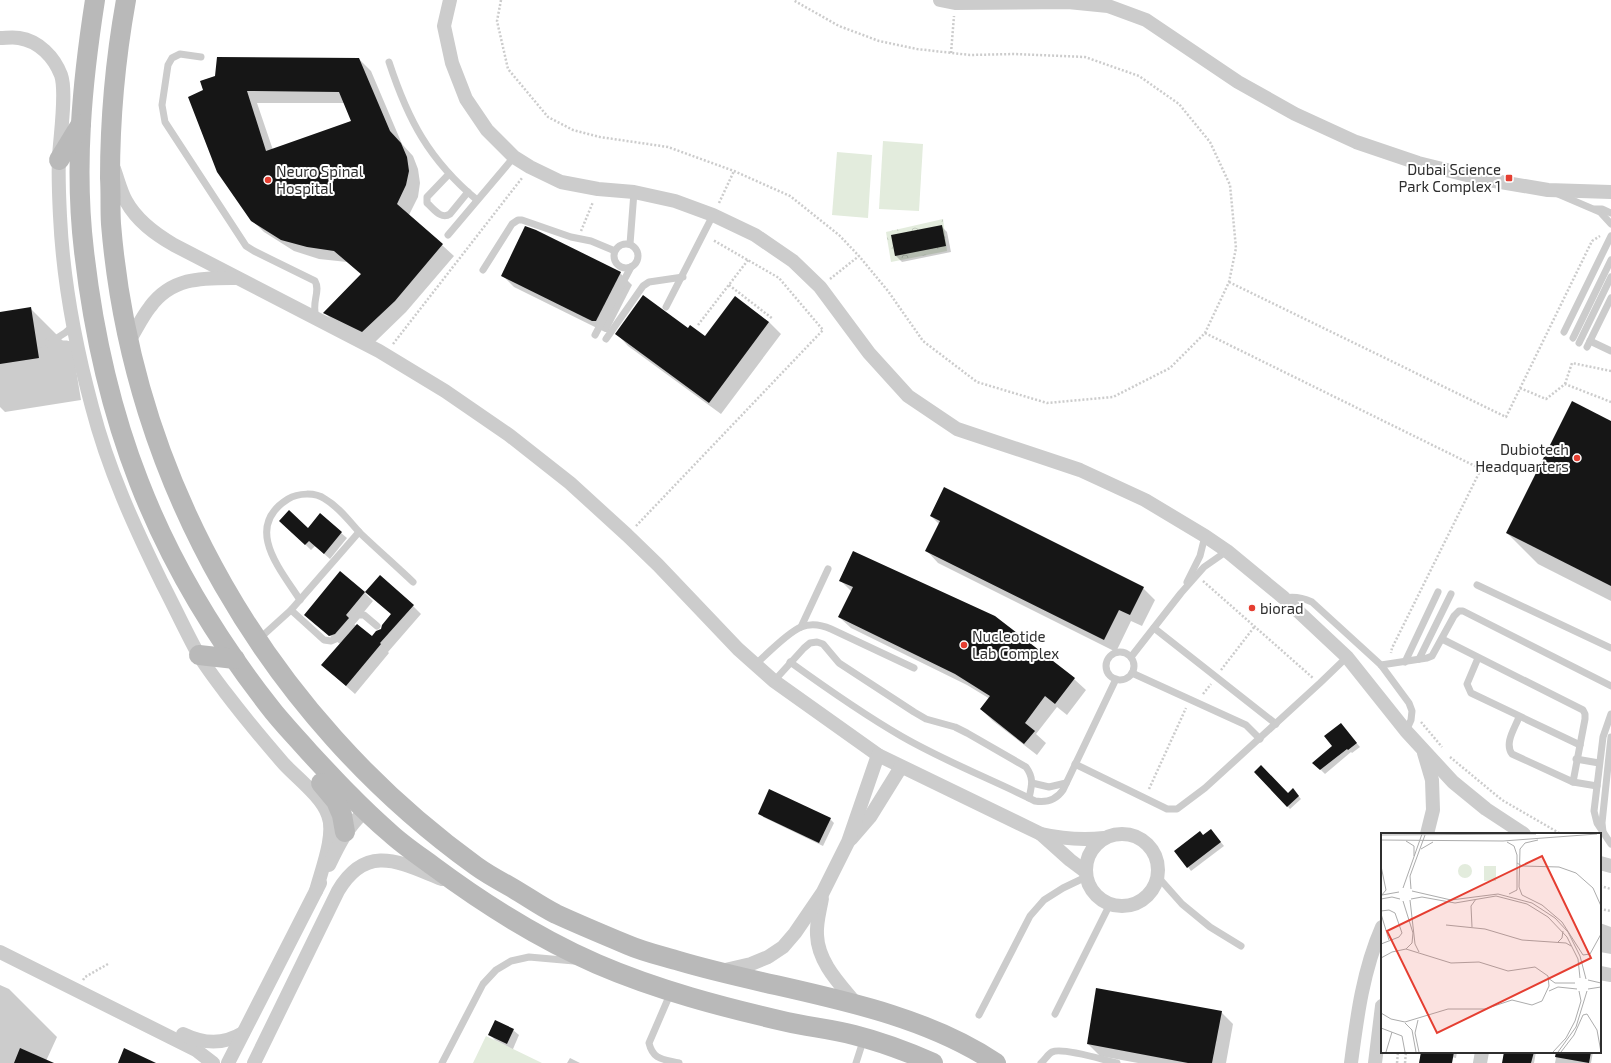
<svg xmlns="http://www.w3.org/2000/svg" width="1611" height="1063" viewBox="0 0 1611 1063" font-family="'Exo 2',sans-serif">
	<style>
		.park { fill: url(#park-crowns) }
		.pitch { fill: #e3ecdd }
		.shadow { fill: #0003; fill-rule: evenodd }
		.building { fill: #161616; fill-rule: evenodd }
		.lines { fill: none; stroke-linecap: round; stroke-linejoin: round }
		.path { stroke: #ccc; stroke-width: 2.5; stroke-dasharray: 2 2; stroke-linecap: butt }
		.lane { stroke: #ccc; stroke-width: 7 }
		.street { stroke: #ccc; stroke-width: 14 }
		.secondary { stroke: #b9b9b9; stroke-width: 20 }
		.poi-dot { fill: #e53e31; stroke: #fff; stroke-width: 1.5 }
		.labels { text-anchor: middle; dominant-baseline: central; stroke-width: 4; stroke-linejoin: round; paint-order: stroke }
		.poi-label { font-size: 15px; fill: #2f2f2f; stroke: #fff; text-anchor: start }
		.inset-road { fill: none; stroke: #acacac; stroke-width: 1 }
		.view { fill: #e53e31; fill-opacity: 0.15; stroke: #e53e31; stroke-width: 2 }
		.inset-edge { fill: none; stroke: #2f2f2f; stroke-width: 2 }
	</style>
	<defs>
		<pattern id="park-crowns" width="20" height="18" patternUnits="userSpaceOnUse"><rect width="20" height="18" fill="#e3ecdd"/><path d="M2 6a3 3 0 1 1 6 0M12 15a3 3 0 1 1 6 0" fill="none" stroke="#c3cbbe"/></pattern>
	</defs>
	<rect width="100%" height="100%" fill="#fff"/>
	<path class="park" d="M943 219 947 251 891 262 886 232Z"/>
	<g class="pitch">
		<path d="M883 141 923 144 919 211 879 209Z"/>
		<path d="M837 152 872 155 868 218 832 215Z"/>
		<path d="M486 1036 542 1063H473Z"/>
	</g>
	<g class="shadow">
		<path d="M359 59 371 71 402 144 413 156 418 169 420 183 418 197 409 215 454 256 406 312 374 343 336 324 325 313 362 275 347 262 319 259 294 251 264 232 252 220 190 97ZM257 103H345L352 121 273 150Z"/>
		<path d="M941 226 947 232 951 252 902 262 896 256 893 236Z"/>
		<path d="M620 273 632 285 608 332H605L514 287 502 275Z"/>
		<path d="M735 297 769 322 781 334 721 414 628 346 617 334 688 330 705 337Z"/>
		<path d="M30 308 73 351 81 400 5 412 0 407V313Z"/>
		<path d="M1611 422V601L1538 564 1507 533Z"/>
		<path d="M320 515 347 538 330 559 315 546 311 550 281 521 308 529Z"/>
		<path d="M931 516 1143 588 1155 600 1142 626 1131 621 1116 652 938 563 927 551 940 525Z"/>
		<path d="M840 580 1074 679 1086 690 1067 715 1057 707 1036 734 1046 743 1037 755 993 721 981 709 990 699 967 685 851 628 839 617 852 592Z"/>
		<path d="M364 592 373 601 354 624 372 638 382 630 392 615 375 600 413 606 421 614 388 652 389 653 355 694 322 665 340 644 314 623Z"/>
		<path d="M1344 729 1360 747 1352 753 1351 752 1325 774 1314 763 1334 746Z"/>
		<path d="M1255 772 1288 794 1295 792 1301 799 1290 809Z"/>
		<path d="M770 790 830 819 834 823 823 846 763 817 759 813Z"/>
		<path d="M1214 834 1224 846 1191 871 1188 867 1203 836Z"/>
		<path d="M1600 923 1611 927V954L1600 952Z"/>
		<path d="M0 985 9 989 57 1037 46 1061 51 1063H0Z"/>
		<path d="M1221 1012 1233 1024 1226 1063H1138L1100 1056 1088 1044Z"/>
		<path d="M513 1030 519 1035 513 1049 495 1040 489 1034Z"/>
		<path d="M1421 1052H1457L1456 1058 1446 1056 1445 1063H1420Z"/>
		<path d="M1505 1052H1536L1534 1063H1503Z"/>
		<path d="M1556 1052H1593L1591 1063H1555L1557 1052Z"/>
		<path d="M570 1058 580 1063H567Z"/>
	</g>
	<g class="building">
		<path d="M217 57 359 58 390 131 401 143 407 157 409 171 406 185 397 204 443 244 395 301 362 332 323 313 361 274 334 251 307 247 281 240 251 221 217 172 188 97 203 90 200 81 215 76ZM247 91 339 92 351 121 266 151Z"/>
		<path d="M942 225 946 246 895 256 891 235Z"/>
		<path d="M525 226 536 230 621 272 596 321H592L501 276Z"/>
		<path d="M643 295 688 328 690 325 705 336 735 296 769 322 709 403 615 334Z"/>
		<path d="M31 307 39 358 0 364V312Z"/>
		<path d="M1572 401 1611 421V586L1506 533Z"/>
		<path d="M944 487 1144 587 1130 615 1119 610 1104 640 925 551 940 521 930 516Z"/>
		<path d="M289 510 308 528 320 513 342 532 324 554 309 541 305 545 279 521Z"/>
		<path d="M853 551 995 616 1075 678 1055 704 1045 696 1025 723 1035 731 1024 744 980 709 990 696 955 674 838 617 853 587 839 581Z"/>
		<path d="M340 571 365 592 346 615 349 618 335 634 329 636 304 615Z"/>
		<path d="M380 575 414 605 380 643 381 644 346 686 321 665 357 624 372 636 376 631 381 629 382 625 391 614 365 592Z"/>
		<path d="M1341 723 1357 743 1348 750 1347 749 1320 770 1312 763 1332 746 1324 736Z"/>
		<path d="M1261 765 1288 793 1293 788 1299 796 1287 807 1254 772Z"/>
		<path d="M769 789 831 818 819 843 758 814Z"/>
		<path d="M1211 829 1221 842 1187 868 1174 851 1200 831 1203 835Z"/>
		<path d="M1096 988 1222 1011 1212 1063H1188L1087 1044Z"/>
		<path d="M495 1020 514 1029 507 1044 488 1035Z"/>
		<path d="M20 1048 54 1063H14Z"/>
		<path d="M124 1048 156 1063H118Z"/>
		<path d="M1421 1052H1454L1452 1063H1419Z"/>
		<path d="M1504 1052H1534L1531 1063H1502Z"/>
		<path d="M1556 1052H1591L1589 1063 1555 1057Z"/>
	</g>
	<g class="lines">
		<g class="path">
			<path d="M501 0 497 21 508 69 548 117 573 130 600 137 668 147 734 171 790 196 839 235 859 256 888 291 923 341 977 382 1047 403 1113 397 1170 368 1205 333 1229 282 1236 248 1230 185 1210 142 1179 104 1139 76 1085 57 1014 54 970 55 917 49 879 41 839 26 793 0"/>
			<path d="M951 53 954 16"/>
			<path d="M719 203 734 171"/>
			<path d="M581 231 593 202"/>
			<path d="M830 279 859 256"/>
			<path d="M1229 282 1506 417 1592 241 1600 236"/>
			<path d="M729 285 773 319"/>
			<path d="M698 325 748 260"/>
			<path d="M1205 333 1481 469 1392 648 1391 653"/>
			<path d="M393 344 522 178"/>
			<path d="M1565 384 1572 363 1611 371"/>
			<path d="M1520 388 1546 399 1565 384 1611 402"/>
			<path d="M636 526 823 330 779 278 713 240"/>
			<path d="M1203 581 1313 678"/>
			<path d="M1221 670 1255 626"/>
			<path d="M1203 694 1211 684"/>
			<path d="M1421 722 1442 747"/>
			<path d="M1450 757 1502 800 1561 834"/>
			<path d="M1149 789 1186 708"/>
			<path d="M1600 886 1611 889"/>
			<path d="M1600 909 1611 911"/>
			<path d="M83 980 85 977 108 964"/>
			<path d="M1397 1063 1398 1052"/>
			<path d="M1405 1063 1406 1052"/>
		</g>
		<g class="lane">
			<path d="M201 57 180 54 172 58 168 65 162 105 165 122 246 246 254 251 315 281C321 291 311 302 316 317"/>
			<path d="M389 62C408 120 429 160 477 200"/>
			<path d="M449 174 427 197V203C434 209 441 220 450 214L468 192"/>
			<path d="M1558 194 1600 212 1611 224"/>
			<path d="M1595 209H1602L1611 213"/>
			<path d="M448 235 514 157"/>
			<circle cx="626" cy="256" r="12"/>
			<path d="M630 244 634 192"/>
			<path d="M483 270 512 224 518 220H522L571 237 591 241 615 251"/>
			<path d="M666 307 713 215"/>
			<path d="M1564 332 1611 236"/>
			<path d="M595 335 631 267"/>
			<path d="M1573 338 1611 260"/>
			<path d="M606 339 643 286 649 282 683 277"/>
			<path d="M1590 341 1611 351"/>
			<path d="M1579 343 1611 277"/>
			<path d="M41 344C54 340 63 336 73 326"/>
			<path d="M49 344H66L77 347"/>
			<path d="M1587 347 1611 298"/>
			<path d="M1187 582 1200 556 1205 536"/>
			<path d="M1477 585 1611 648"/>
			<path d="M1285 598C1295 596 1303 598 1312 602L1381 665 1409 703 1412 711 1411 720 1406 731"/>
			<path d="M300 600C280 569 243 527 288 499 298 493 315 492 325 499 339 507 349 521 360 533 378 550 396 566 413 582"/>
			<path d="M291 610 324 640 331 641 338 638 358 615H364L377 626"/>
			<path d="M801 627 828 569"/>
			<path d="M1154 628 1276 724"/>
			<path d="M259 639 291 610 359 532"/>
			<path d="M1442 639 1583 710 1585 714V719L1573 782"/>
			<circle cx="1120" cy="666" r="14"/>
			<path d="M1131 657 1181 593 1204 567 1227 551"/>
			<path d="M1478 658 1467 684 1471 693 1580 745"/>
			<path d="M1419 659 1451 594"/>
			<path d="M790 662C826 688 863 714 901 736 944 761 991 779 1035 801 1047 803 1056 800 1063 790L1116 679"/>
			<path d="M1405 662 1438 592"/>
			<path d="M755 665C767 654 787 633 801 627 811 623 822 625 831 629L914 668"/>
			<path d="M1381 665 1427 658 1432 656 1454 616 1459 611H1463L1611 686"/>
			<path d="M1132 673 1246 725 1260 739"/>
			<path d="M774 681 804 648 810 643 817 642 823 644 839 663 914 712 926 719 955 727 967 733 1026 767C1034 778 1032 785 1029 798"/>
			<path d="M1519 717C1515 728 1504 743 1512 754L1573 782 1597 786"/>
			<path d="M1611 737 1602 823 1603 832 1611 844"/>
			<path d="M1576 759 1599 763"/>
			<path d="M1075 764 1163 807 1167 809H1177L1205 788 1320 683 1347 657"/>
			<path d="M1032 783 1049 787 1066 783"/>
			<path d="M1603 832 1597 823 1594 811 1603 737 1611 714"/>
			<path d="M1158 877 1182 904 1210 927 1241 946"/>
			<path d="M671 992 649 1043C653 1060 663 1059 679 1063"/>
			<path d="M1055 1014 1110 904"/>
			<path d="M979 1015 1030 916 1044 900 1063 888 1086 877"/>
			<path d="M442 1063 483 984 496 970 511 961 529 957 574 961"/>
			<path d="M856 1063 864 1038"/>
			<path d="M1041 1063C1045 1060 1048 1054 1052 1052 1062 1047 1104 1060 1117 1063"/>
		</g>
		<g class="street">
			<path d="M450 0 444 26 452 63 466 99 487 130 514 157 530 167 561 182 598 189 634 192 675 201 713 215 755 235 793 261 820 287 869 353 908 396 957 429 1080 470 1145 500 1205 536 1227 551 1284 598 1347 657 1406 731 1453 782 1486 809 1524 834"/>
			<path d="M940 0 955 3 1068 2 1108 6 1146 20 1238 82 1295 114 1356 142 1418 163 1483 179 1548 190 1611 192"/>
			<path d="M0 38C6 38 13 37 19 38 39 41 54 57 61 75 67 92 60 137 59 157 58 177 59 196 60 216 63 281 75 344 92 407 108 469 134 526 162 583 174 606 185 630 197 652 205 666 216 680 225 692 244 717 264 741 284 764 297 778 322 797 328 815 336 835 321 871 316 891"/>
			<path d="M114 169C118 180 121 192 126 201 137 221 155 234 174 245L379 351 445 391 509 435 570 483 627 535 658 565 738 649 774 681 878 755 1041 834C1063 839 1082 840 1104 838"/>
			<path d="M129 341C136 330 142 317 150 307 172 277 202 278 235 278"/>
			<path d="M1424 753 1432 780 1433 810 1427 834"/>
			<path d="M1041 834 1070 860 1086 872"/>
			<circle cx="1122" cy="870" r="36"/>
			<path d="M851 839 870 817 901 767"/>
			<path d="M1600 863 1611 866"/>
			<path d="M329 865C339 844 348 826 365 811"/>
			<path d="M822 898C820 910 816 923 817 935 818 963 841 985 857 1005"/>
			<path d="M0 952 196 1050 213 1063"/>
			<path d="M721 971 751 964 768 957 783 947 795 933 823 892 848 842 878 755"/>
			<path d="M1600 973 1611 975"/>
			<path d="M183 1034C204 1044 223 1045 243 1033"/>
			<path d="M228 1063 320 883"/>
			<path d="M254 1063 338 891C367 842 401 863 442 879"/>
			<path d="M1351 1063C1357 1017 1363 970 1382 927"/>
			<path d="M1375 1063 1382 1006"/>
			<path d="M1480 1063 1482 1052"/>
		</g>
		<g class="secondary">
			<path d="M95 0C82 83 74 168 84 251 93 330 110 408 139 482 170 562 216 638 269 706 281 722 296 737 309 752 335 780 361 808 390 833 403 845 418 855 433 866 484 904 538 938 597 964 657 990 722 1007 787 1022 809 1027 832 1029 854 1035 882 1042 908 1052 933 1063"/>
			<path d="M126 0C115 61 110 116 110 178 111 193 110 209 111 224 132 481 268 716 476 866 487 874 498 880 509 886 525 895 540 906 556 914 580 925 604 935 628 945 644 952 662 956 679 961 783 992 905 1002 996 1063"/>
			<path d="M59 160 81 124"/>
			<path d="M199 655 235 659"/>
			<path d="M321 783 336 801 342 815 345 832"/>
		</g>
	</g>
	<g class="poi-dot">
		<rect x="1505" y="174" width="8" height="8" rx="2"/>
		<circle cx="268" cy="180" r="4"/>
		<circle cx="1577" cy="458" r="4"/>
		<circle cx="1252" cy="608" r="4"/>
		<circle cx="964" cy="645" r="4"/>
	</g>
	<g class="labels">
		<g class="poi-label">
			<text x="1501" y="169" text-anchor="end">Dubai Science<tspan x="1501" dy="17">Park Complex 1</tspan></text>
			<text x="276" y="171">Neuro Spinal<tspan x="276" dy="17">Hospital</tspan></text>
			<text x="1569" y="449" text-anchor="end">Dubiotech<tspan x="1569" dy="17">Headquarters</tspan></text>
			<text x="1260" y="608">biorad</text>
			<text x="972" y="636">Nucleotide<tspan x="972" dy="17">Lab Complex</tspan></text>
		</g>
	</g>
	<g transform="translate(1381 833)">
		<rect width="220" height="220" fill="#fff"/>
		<path d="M77 38a7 7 0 1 1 14 0a7 7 0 1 1-14 0ZM103 33H115V48H103Z" fill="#e3ecdd"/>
		<path class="inset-road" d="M0 2 155 1M0 7 122 8 216 1M25 8 33 13V23M126 9 133 13 136 22V57L128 61M40 16 52 9M136 30 141 33 178 34 195 40 212 55 220 73M0 33 5 57 0 63M138 54 141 62 161 72 181 89 202 122 209 121 220 101M138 54 139 16 144 10 157 7M22 55 41 1M30 56 29 43 44 2M31 58 70 67 117 61 151 70 174 85 187 99 199 123 205 146M1 62 18 59M0 66 11 64 19 66M30 66 41 64 74 70 115 63 146 71 167 84 186 104 197 126 199 145M29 67 34 111 38 119M22 68 32 100 31 110 25 116M0 78 8 77 14 80 21 100 18 104 0 111M0 81 8 107M65 92 104 96 141 107 185 110 190 113M91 94 90 73 95 66M177 109 181 105 182 98M0 125 11 119 25 116 70 130 98 129 127 138 154 134 167 143 168 153 161 168 151 172 131 167 104 176H67L24 189 10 186 0 180M167 145 174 150H194M207 147 220 150M207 156 220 154M168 158 177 154 196 156M37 187 34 200 38 219M24 190 31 197 35 219M0 195 21 203 24 219M5 219 11 199M172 219 185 205 194 188 200 168 198 158M177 219 195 194 206 158M180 219 193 202 202 182 206 181 216 197 220 219"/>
		<path class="view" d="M161 23 210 125 56 200 6 98Z"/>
		<rect width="220" height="220" class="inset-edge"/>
	</g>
</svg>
